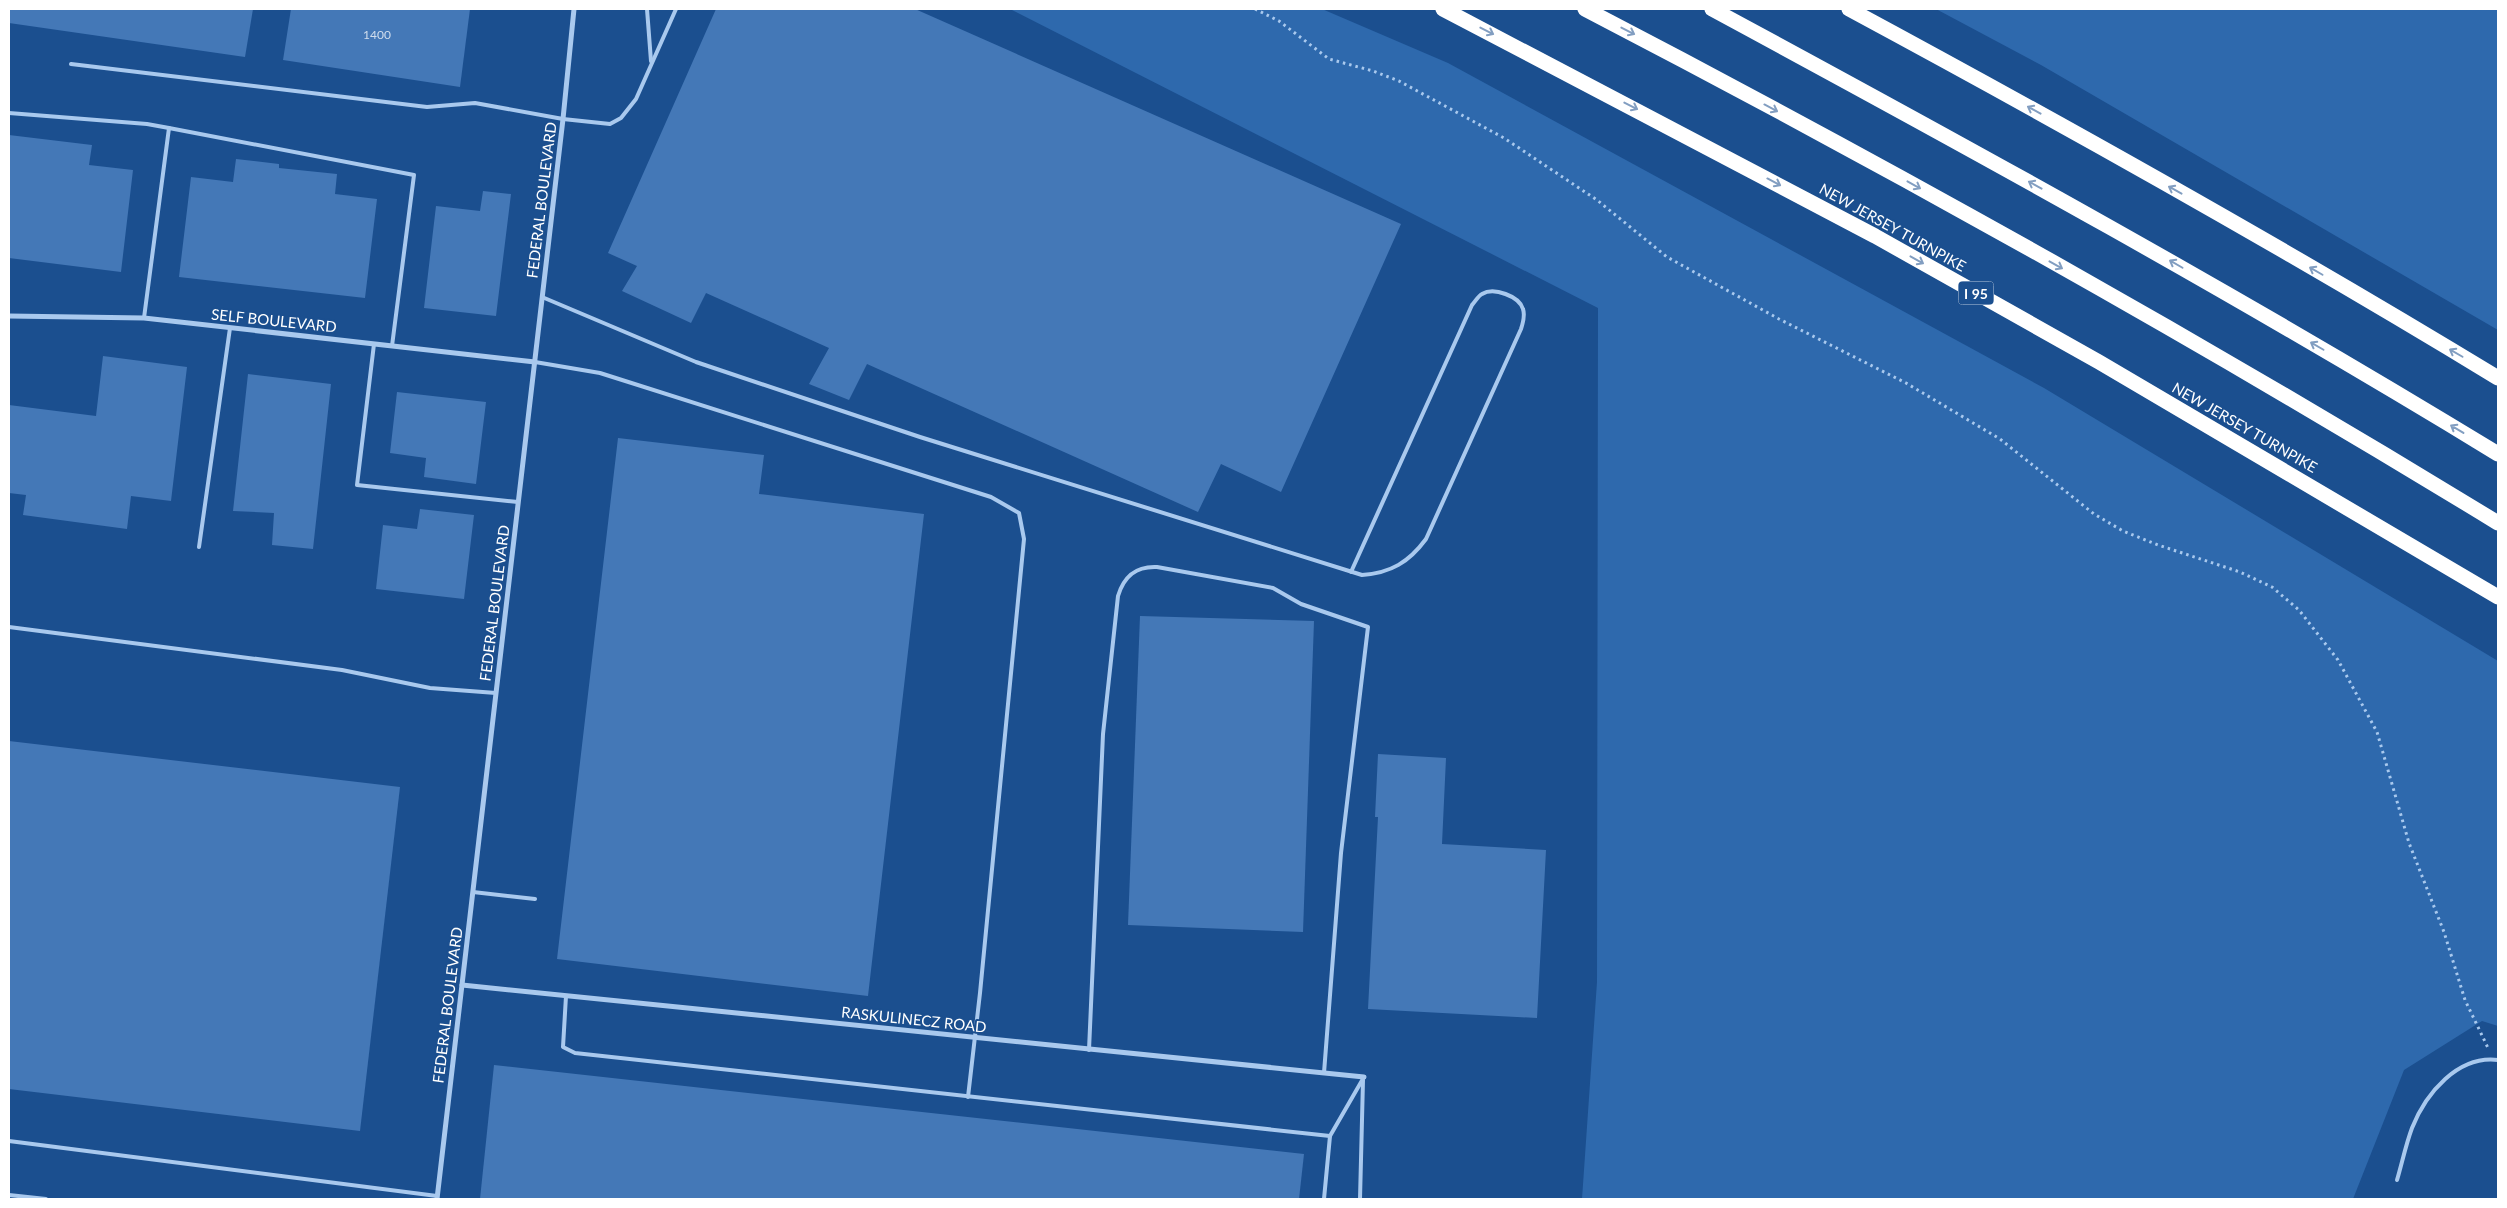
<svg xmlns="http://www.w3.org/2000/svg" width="2507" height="1208" viewBox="0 0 2507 1208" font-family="Lato,sans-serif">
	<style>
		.green { fill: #2e69ad }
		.building { fill: #4478b7 }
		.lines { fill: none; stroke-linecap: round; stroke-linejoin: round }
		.path { stroke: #a9c9ee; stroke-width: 3; stroke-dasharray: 2.5 4; stroke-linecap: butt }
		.lane { stroke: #a9c9ee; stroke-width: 4 }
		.street { stroke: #a9c9ee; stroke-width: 5 }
		.highway { stroke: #fff; stroke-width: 15 }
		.oneway { stroke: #829ec1 }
		.labels { text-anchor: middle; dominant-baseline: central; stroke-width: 4; stroke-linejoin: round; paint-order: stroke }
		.number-label { font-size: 12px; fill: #d0dded }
		.shield { fill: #1b4f8f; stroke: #bbcadd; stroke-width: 1 }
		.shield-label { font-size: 14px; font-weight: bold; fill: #fff }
		.street-label { font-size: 15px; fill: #fff; stroke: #1b4f8f }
	</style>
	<rect width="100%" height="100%" fill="#1b4f8f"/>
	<g class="green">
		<path d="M1010 9H1322L1448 63 2044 388 2498 661V1026L2482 1021 2404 1070 2353 1199H1582L1597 982 1598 308Z"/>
		<path d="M1936 9H2498V330L2041 65Z"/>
	</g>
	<g class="building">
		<path d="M9 9H253L245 57 9 23Z"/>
		<path d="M291 9H470L460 87 283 60Z"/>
		<path d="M716 9H915L1401 224 1281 492 1221 464 1198 512 867 364 849 400 809 384 829 348 706 293 691 323 622 291 637 266 608 253Z"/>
		<path d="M9 135 92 145 89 165 133 170 121 272 9 258Z"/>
		<path d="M236 159 279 164V168L337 174 335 194 377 199 365 298 179 277 191 177 233 182Z"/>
		<path d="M483 191 511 194 496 316 424 308 436 206 480 211Z"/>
		<path d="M103 356 187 367 171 501 131 496 127 529 23 515 26 495 9 493V405L96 416Z"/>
		<path d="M248 374 331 384 313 549 272 545 274 513 233 511Z"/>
		<path d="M397 392 486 402 476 484 424 477 426 458 390 453Z"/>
		<path d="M618 438 764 455 759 494 924 514 868 996 557 959Z"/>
		<path d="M420 509 474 515 464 599 376 589 383 525 417 529Z"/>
		<path d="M1140 616 1314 621 1303 932 1128 925Z"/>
		<path d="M9 741 400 787 360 1131 9 1089Z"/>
		<path d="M1378 754 1446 758 1442 844 1546 850 1537 1018 1368 1009 1378 817H1375Z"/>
		<path d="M494 1065 1304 1154 1299 1199H480Z"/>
	</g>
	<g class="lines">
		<path class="path" d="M1255 9 1279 21 1329 59 1373 71 1399 81 1504 138 1597 200 1667 257 1779 319 1906 383 2000 439 2094 514 2123 531 2158 545 2240 572 2272 587 2299 610 2338 660 2377 732 2409 843 2444 932 2465 1000 2489 1050"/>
		<g class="lane">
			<path d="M647 9 651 61"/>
			<path d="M71 64 427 107 475 103 563 119 610 124 621 118 636 99 676 9"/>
			<path d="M9 113 147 124 169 128"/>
			<path d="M542 297 696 362 920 437 1362 575C1391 573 1409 562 1426 539L1521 329C1523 323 1525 315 1523 309 1519 296 1494 287 1482 294 1478 296 1475 302 1472 305L1351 572"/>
			<path d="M144 318 169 128 414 175 392 346"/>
			<path d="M374 344 357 485 518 502"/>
			<path d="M535 362 600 373 991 497 1019 513 1024 539 980 993 968 1097"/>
			<path d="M199 547 230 328"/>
			<path d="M9 627 342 670 430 688 496 693"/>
			<path d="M473 892 535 899"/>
			<path d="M566 996 563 1047 575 1053 1330 1136"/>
			<path d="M1089 1050 1103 734 1118 596C1124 576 1136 566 1157 567L1273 588 1301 604 1368 627 1341 853 1324 1073"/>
			<path d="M9 1141 437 1196"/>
			<path d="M2397 1180C2402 1163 2406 1144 2412 1128 2426 1093 2458 1055 2498 1060"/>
			<path d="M9 1195 46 1199"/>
			<path d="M1324 1199 1330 1136 1364 1077"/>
			<path d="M1360 1199 1363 1080"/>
		</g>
		<g class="street">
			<path d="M9 316 144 318 535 362"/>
			<path d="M462 985 1364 1077"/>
			<path d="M437 1199 563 119 574 9"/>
		</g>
		<g class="highway">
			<path d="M1443 9 1875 236 2099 362 2498 597"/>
			<path d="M1585 9C1895 170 2200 341 2498 523"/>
			<path d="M1712 9C1977 152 2241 297 2498 454"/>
			<path d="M1849 9C2068 127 2286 249 2498 378"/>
		</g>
	</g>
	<defs><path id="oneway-shaft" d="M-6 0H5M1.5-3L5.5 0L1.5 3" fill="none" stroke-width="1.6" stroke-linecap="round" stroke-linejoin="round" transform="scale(1.25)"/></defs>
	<g class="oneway">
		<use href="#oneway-shaft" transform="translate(1487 31) rotate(27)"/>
		<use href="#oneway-shaft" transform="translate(1628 31) rotate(27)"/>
		<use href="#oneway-shaft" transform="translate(1631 106) rotate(27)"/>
		<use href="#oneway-shaft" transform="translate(1771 108) rotate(28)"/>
		<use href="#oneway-shaft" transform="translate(2034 110) rotate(-151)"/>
		<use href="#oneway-shaft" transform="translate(1774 182) rotate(28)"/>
		<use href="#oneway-shaft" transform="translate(1914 185) rotate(29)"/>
		<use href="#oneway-shaft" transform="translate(2035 185) rotate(-151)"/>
		<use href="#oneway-shaft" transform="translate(2175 190) rotate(-151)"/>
		<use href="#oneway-shaft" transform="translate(1917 260) rotate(29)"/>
		<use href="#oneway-shaft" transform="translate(2176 264) rotate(-150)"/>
		<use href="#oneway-shaft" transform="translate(2056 265) rotate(29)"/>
		<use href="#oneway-shaft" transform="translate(2316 271) rotate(-150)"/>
		<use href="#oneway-shaft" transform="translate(2317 346) rotate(-150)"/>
		<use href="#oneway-shaft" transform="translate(2456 353) rotate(-150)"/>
		<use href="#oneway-shaft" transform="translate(2457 429) rotate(-149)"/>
	</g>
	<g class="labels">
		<g class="number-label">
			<text x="377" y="34">1400</text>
		</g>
		<rect class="shield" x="1958.5" y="281.5" width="35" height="23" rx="4"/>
		<g class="shield-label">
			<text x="1976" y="293">I 95</text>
		</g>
		<g class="street-label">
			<text transform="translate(541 200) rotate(-83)">FEDERAL BOULEVARD</text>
			<text transform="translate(1893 227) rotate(29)">NEW JERSEY TURNPIKE</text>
			<text transform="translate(274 320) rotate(6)">SELF BOULEVARD</text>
			<text transform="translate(2245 427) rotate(30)">NEW JERSEY TURNPIKE</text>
			<text transform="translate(494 603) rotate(-83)">FEDERAL BOULEVARD</text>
			<text transform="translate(447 1005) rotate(-83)">FEDERAL BOULEVARD</text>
			<text transform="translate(914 1019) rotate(6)">RASKULINECZ ROAD</text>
		</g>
	</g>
	<rect width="2507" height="1208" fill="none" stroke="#ffffff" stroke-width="20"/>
</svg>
